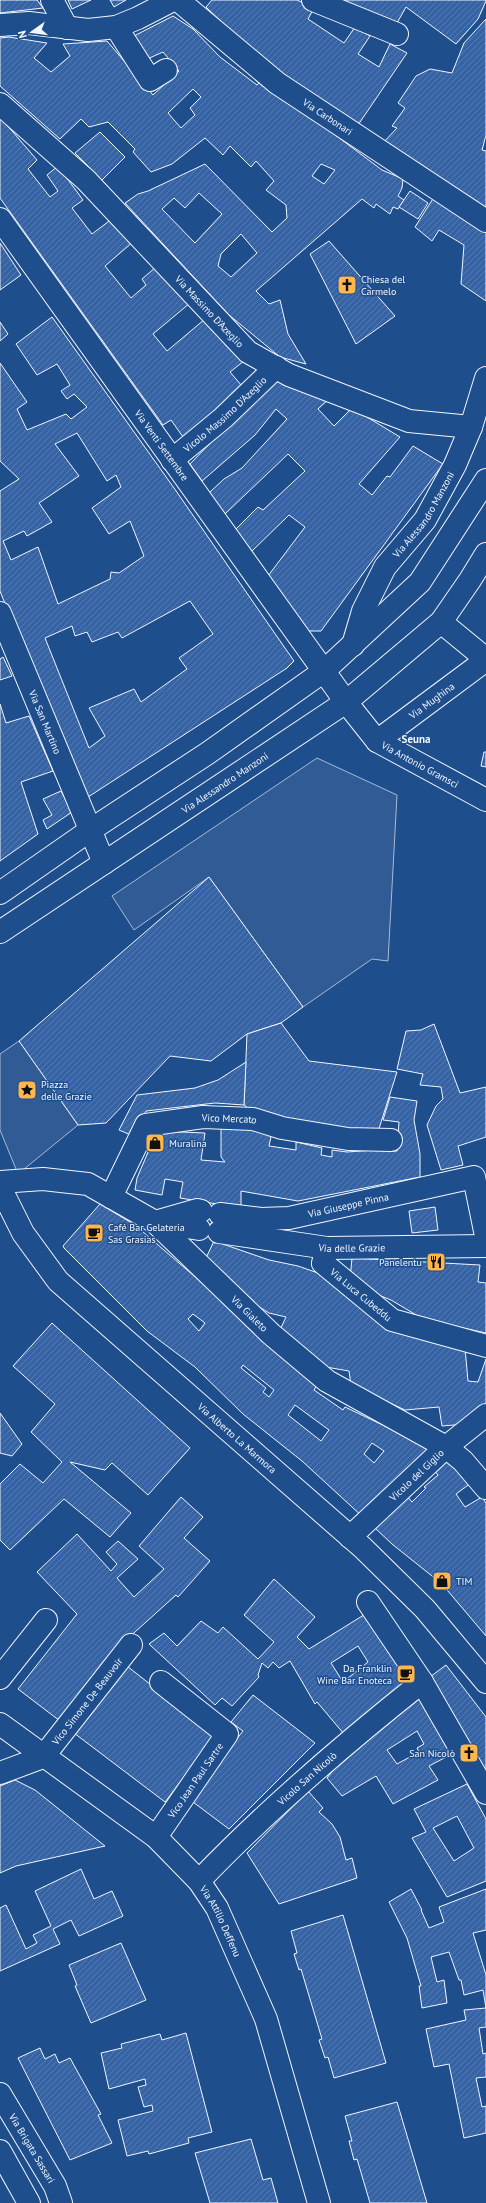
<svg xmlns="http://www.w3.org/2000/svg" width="486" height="2203" viewBox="0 0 486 2203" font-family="'PT Sans',sans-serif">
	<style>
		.built { fill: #305b95; stroke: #a8bbd7 }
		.building { fill: url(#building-hatch); stroke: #f2f6ff; fill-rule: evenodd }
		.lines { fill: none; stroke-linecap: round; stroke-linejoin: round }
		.minor-casing { stroke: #f2f6ff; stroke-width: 24 }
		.minor { stroke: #1f4e8c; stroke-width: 22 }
		.labels { text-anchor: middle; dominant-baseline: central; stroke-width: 3; stroke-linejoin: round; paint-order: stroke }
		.street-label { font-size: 10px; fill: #f2f6ff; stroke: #1f4e8c }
		.poi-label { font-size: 10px; fill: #f2f6ff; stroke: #1f4e8c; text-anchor: start }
		.neighbourhood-label { font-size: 11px; font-weight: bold; fill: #f2f6ff; stroke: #1f4e8c }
	</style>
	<defs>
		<pattern id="building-hatch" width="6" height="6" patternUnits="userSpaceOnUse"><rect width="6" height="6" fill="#3563a3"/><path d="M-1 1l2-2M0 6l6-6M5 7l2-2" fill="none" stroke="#537ab1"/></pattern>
	</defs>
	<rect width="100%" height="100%" fill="#1f4e8c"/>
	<g class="built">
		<path d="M317 758 397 795 388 961 372 959 303 1007 209 877 134 930 112 896Z"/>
		<path d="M19 1041 78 1125 18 1174 0 1130V1054Z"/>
	</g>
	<g class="building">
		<path d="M0 0H37L43 8 0 13Z"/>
		<path d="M68 0H91L72 9Z"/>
		<path d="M110 0H126L114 7Z"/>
		<path d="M212 0H297L314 8 308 19 344 43 355 27 370 36 358 54 379 67 390 44 407 53 358 125 261 60 206 7Z"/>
		<path d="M332 0H486V1L478 19 456 44 406 7 397 23Z"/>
		<path d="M173 16 193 29 220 57 257 85 262 80 382 170 403 179 402 188 398 196 404 200 398 209 393 207 390 214 376 204 374 208 362 199 256 291 269 304 280 300 288 334 306 364 280 357 229 315 125 203 138 194 148 191 205 164 272 232 287 218 286 205 266 190 274 181 256 161 251 167 230 146 223 155 205 138 172 164 151 172 133 152 135 149 108 122 89 127 81 119 60 139 0 86V38L9 37 47 43 34 58 51 72 70 56 63 44 107 41 153 95 179 71 163 52 145 60 132 37ZM193 89 201 97 190 108 195 115 181 128 168 113ZM321 164 335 170 324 184 312 176ZM199 193 222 214 195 243 162 209 174 198 185 208ZM241 234 257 253 231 277 218 266 221 254Z"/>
		<path d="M486 19V135L482 150 486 151V207L483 213 382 144 397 128 392 126 405 108 398 103 416 76 430 69 452 73 464 43Z"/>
		<path d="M0 117 37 160 28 169 50 197 58 191 47 175 58 166 83 200 72 208 92 234 113 218 134 241 105 266 131 298 146 285 142 279 156 267 190 303 153 334 167 351 205 319 244 361 230 372 242 386 226 404 183 437 171 420 163 425 0 198Z"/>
		<path d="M100 132 125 157 102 180 75 153Z"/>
		<path d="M410 191 428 203 418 219 399 207Z"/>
		<path d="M436 194 486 226V301L461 284 464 245 439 230 432 241 415 227Z"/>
		<path d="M329 241 395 316 356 344 310 254Z"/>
		<path d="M0 243 21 275 0 290Z"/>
		<path d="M52 317 174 488 294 661 287 668 85 799 66 760 0 591V491L19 479 0 461V363L27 402 17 409 27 430 66 414 71 419 87 407 74 394 67 399 61 391 70 385 57 364 37 375 16 344ZM77 433 107 481 116 475 121 487 92 508 109 534 130 521 144 556 119 573 111 572 110 579 58 604 38 547 11 560 3 541 24 531 27 536 52 522 39 503 79 476 55 444ZM190 601 213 634 179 658 187 669 141 702 134 689 89 708 105 736 89 748 45 638 72 626 75 636 87 632 92 642 118 632 122 638Z"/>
		<path d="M0 322 8 334 0 341Z"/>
		<path d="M274 377 330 398 318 409 334 426 352 408 400 437 359 484 372 495 387 476 390 477 413 446 443 464 321 631H307L268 576 305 527 289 515 251 552 235 530 258 507 263 510 305 471 288 454 225 514 209 493 224 479 242 468 287 419 276 409 255 435 202 481 190 464Z"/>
		<path d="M3 657 12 676 0 680V659Z"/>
		<path d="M0 704 6 723 29 716 53 771 21 782 38 834 0 861Z"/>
		<path d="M484 752H486V767L481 766Z"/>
		<path d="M61 791 72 812 47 829 43 820 52 815 43 799Z"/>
		<path d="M209 877 303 1007 281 1023 247 1034 211 1061 170 1056 106 1123 78 1125 19 1041Z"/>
		<path d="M281 1023 309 1061 397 1072 376 1138 264 1120 244 1105 247 1034Z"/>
		<path d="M434 1024 460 1093 486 1087V1137L458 1146 463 1165 441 1170 427 1125 436 1106 443 1099 441 1087 420 1085 423 1074 397 1069 406 1031 421 1030Z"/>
		<path d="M246 1062 244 1105 215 1103 146 1111 133 1136 119 1130 137 1095 195 1088 218 1080Z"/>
		<path d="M390 1097 417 1101 414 1120 420 1154V1177L298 1201 241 1191V1208L180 1198 183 1182 165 1179 162 1195 135 1190 137 1178 157 1131 205 1133 201 1160 225 1162 221 1157V1119L273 1127 269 1146 296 1150V1142L322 1148 321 1155 332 1157V1150L347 1152 375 1150 397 1151 399 1122 383 1120Z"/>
		<path d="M100 1204 135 1225 318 1383 314 1390 343 1410 345 1407 433 1449 364 1518 302 1461 243 1414 195 1367 147 1331 64 1248 63 1246ZM193 1314 205 1323 199 1331 188 1319ZM243 1365 274 1390 269 1397 263 1392 266 1388 241 1368ZM295 1405 329 1430 321 1441 288 1415ZM372 1443 384 1451 374 1463 364 1454Z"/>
		<path d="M435 1207 438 1230 412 1233 409 1211Z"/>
		<path d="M214 1241 269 1260 298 1266 318 1273 465 1348 468 1381 478 1382 486 1359V1406L466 1424 442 1426 439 1407 405 1410 351 1385 349 1371 326 1367 279 1332 286 1317 269 1313 248 1300 205 1260Z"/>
		<path d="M352 1258 480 1265 478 1282 486 1283V1333L423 1319 391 1300 371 1292 350 1279Z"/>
		<path d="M52 1323 190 1448 148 1495 112 1463 105 1470 70 1462 131 1513 110 1537 64 1499 10 1550 0 1540V1484L20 1464 43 1483 62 1462 31 1432 55 1404 13 1366Z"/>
		<path d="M0 1413 22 1444 12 1456 0 1453Z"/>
		<path d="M448 1456 471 1483 456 1494 465 1507 482 1497 486 1503V1636L442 1584 392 1544 375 1528 407 1496 412 1502 426 1488 424 1487 438 1475 433 1469Z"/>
		<path d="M181 1497 203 1517 184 1538 210 1561 178 1597 176 1595 115 1650 60 1721 18 1689 77 1614 37 1572 77 1534 111 1571 117 1564 106 1552 118 1541 138 1559 117 1578 134 1597 164 1569 139 1546Z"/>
		<path d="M274 1579 315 1617 297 1637 309 1649 367 1613 409 1679 344 1734 317 1702 315 1704 290 1661 279 1668 273 1662 268 1668 262 1663 258 1675 259 1677 232 1706 222 1698 215 1705 149 1644 164 1633 177 1646 201 1621 218 1633 223 1627 258 1659 274 1642 244 1615ZM358 1646 368 1662 343 1682 331 1663Z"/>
		<path d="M446 1665 486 1717V1774L430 1677Z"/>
		<path d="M127 1666 212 1733 214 1738 165 1802 74 1733Z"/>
		<path d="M416 1692 452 1754 429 1766 438 1780 393 1804 376 1776 342 1796 327 1778 343 1757ZM417 1731 424 1744 417 1748 419 1752 397 1764 387 1750Z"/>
		<path d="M253 1695 315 1743 229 1829 189 1799 243 1731 231 1722Z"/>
		<path d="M15 1780 35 1790 105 1846 16 1866 0 1873V1786Z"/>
		<path d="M467 1784 486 1819V1881L447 1897 412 1838 426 1832 414 1809ZM457 1816 474 1848 454 1861 433 1828Z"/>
		<path d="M308 1791 323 1808 319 1812 332 1824 340 1837 346 1860 352 1858 357 1878 279 1904 247 1853Z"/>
		<path d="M81 1869 94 1899 112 1891 123 1916 79 1936 71 1920 53 1929 60 1944 0 1971V1908L6 1905 26 1949 37 1943 33 1935 51 1926 35 1891Z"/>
		<path d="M411 1889 422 1910H421L429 1928 444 1922 439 1907 486 1889V1930L473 1933 486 1975V2027L479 2028 483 2054 486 2053V2077L476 2078 482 2107 486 2106V2133L464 2138 449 2064 434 2067 426 2029 466 2020 464 2010 486 2008 483 1990 464 1995 461 1980H459L449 1952 431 1957 437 1982 444 1980 447 2003 422 2008 419 1986H421L407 1938 389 1902Z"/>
		<path d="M343 1915 386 2063 334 2078 328 2057 325 2058 319 2040 322 2039 301 1969 299 1970 294 1954 297 1953 291 1931Z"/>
		<path d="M121 1943 146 2000 91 2023 75 1986 77 1985 69 1965Z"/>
		<path d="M186 2033 212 2132 188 2138 189 2143 149 2154 148 2151 127 2156 118 2120 153 2111 152 2105 144 2107 138 2087 146 2085 145 2079 109 2089 101 2053 122 2048 121 2044 160 2034 162 2040Z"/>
		<path d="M40 2048 45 2059 55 2054 59 2063 70 2058 101 2114 98 2115 112 2143 70 2160 18 2058Z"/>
		<path d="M397 2102 427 2203H370L357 2159 354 2160 349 2141H352L345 2116Z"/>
		<path d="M251 2139 263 2180 271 2178 278 2203H210L195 2153Z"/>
	</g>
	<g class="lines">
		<g class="minor-casing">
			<g id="minor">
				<path d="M52 0 67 28"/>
				<path id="s1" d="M178 0 277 83 486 221"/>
				<path d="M313 0 397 34"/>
				<path d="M0 25 29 23 88 30 116 27 138 18 173 0"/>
				<path d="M116 27 150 80 166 70"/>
				<path id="s2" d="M0 104 86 180 248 352 289 375 409 421 471 427"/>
				<path id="s3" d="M0 219 346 702 377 741 486 800"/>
				<path id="s4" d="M172 460 223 418 276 367"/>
				<path id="s5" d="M0 613 104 863"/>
				<path d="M441 622 486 659"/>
				<path id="s6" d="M353 645 363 611 385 567 425 520 455 465 471 427 486 378"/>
				<path id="s7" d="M377 741 486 660"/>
				<path d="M0 893 89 831 208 753 324 671 420 582 486 480"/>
				<path id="s8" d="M0 932 346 702 441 622 470 580 486 554"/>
				<path id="s9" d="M0 1182 43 1179 88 1184 155 1222 271 1334 327 1381 446 1447 463 1461 486 1488"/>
				<path id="s10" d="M0 1187 23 1233 58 1281 363 1548 425 1609 486 1682"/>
				<path id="s11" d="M111 1197 146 1125 203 1117 253 1119 282 1128 348 1139 391 1140"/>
				<path id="s12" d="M220 1214 261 1219 289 1218 474 1177 486 1236"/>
				<path d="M155 1222 197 1210 201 1211"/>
				<path d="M162 1223 199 1229"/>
				<path id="s13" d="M219 1232 327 1248 486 1246"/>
				<path id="s14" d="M327 1248 323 1263 392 1320 486 1346"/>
				<path id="s15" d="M350 1537 446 1447 486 1415"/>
				<path d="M368 1602 422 1682 486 1793"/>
				<path d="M0 1678 46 1620"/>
				<path id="s16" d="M0 1724 156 1837 199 1881 217 1908 266 2019 319 2203"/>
				<path id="s17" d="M0 1773 43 1757 131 1645"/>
				<path id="s18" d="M156 1837 227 1734 161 1682"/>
				<path id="s19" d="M199 1881C268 1809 344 1744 422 1682"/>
				<path id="s20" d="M0 2094 55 2186 61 2203"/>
				<path d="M0 2151 29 2203"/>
			</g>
		</g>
		<use href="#minor" class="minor"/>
	</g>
	<defs>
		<g id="church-square" transform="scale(1)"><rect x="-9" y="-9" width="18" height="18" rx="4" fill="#ffb74d" stroke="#1f4e8c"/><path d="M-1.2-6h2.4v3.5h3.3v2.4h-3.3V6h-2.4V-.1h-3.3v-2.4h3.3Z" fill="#111"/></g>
		<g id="sight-square" transform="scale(1)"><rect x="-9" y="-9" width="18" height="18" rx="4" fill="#ffb74d" stroke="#1f4e8c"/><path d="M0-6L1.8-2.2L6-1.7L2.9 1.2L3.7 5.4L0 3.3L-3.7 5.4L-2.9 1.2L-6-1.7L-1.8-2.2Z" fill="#111"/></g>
		<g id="shop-square" transform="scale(1)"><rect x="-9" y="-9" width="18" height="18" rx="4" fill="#ffb74d" stroke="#1f4e8c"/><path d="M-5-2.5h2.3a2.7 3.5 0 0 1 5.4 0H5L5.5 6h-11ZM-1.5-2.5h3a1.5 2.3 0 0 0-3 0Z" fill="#111"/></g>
		<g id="cafe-square" transform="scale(1)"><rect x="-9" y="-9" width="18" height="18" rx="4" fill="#ffb74d" stroke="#1f4e8c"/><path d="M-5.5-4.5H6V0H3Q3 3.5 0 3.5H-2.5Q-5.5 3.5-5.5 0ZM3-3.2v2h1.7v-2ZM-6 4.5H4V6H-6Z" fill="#111"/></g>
		<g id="restaurant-square" transform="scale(1)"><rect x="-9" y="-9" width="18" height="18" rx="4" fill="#ffb74d" stroke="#1f4e8c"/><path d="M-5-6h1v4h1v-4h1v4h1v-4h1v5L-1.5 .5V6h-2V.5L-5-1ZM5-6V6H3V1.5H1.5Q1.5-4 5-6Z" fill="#111"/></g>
	</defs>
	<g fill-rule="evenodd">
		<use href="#church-square" x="347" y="285"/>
		<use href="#sight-square" x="27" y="1090"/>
		<use href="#shop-square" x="155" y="1143"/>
		<use href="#cafe-square" x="94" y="1233"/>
		<use href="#restaurant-square" x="436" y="1262"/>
		<use href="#shop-square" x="442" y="1581"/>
		<use href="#cafe-square" x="406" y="1674"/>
		<use href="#church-square" x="469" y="1753"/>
	</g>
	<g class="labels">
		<g class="street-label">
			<text stroke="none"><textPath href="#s1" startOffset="190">Via Carbonari</textPath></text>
			<text stroke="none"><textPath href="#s2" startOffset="295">Via Massimo D'Azeglio</textPath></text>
			<text stroke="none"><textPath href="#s4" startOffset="70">Vicolo Massimo D'Azeglio</textPath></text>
			<text stroke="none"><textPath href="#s3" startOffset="278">Via Venti Settembre</textPath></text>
			<text stroke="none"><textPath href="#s6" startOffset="150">Via Alessandro Manzoni</textPath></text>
			<text stroke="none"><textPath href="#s7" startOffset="68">Via Mughina</textPath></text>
			<text stroke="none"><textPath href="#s5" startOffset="118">Via San Martino</textPath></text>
			<text stroke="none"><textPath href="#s3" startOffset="693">Via Antonio Gramsci</textPath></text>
			<text stroke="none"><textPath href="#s8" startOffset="270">Via Alessandro Manzoni</textPath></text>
			<text stroke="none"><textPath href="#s11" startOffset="164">Vico Mercato</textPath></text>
			<text stroke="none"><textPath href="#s12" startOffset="130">Via Giuseppe Pinna</textPath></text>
			<text stroke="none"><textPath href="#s13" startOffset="134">Via delle Grazie</textPath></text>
			<text stroke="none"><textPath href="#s14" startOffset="65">Via Luca Cubeddu</textPath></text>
			<text stroke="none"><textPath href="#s9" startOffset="297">Via Gialeto</textPath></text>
			<text stroke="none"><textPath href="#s10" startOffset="349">Via Alberto La Marmora</textPath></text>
			<text stroke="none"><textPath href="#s15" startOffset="91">Vicolo del Giglio</textPath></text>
			<text stroke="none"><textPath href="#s17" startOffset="117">Vico Simone De Beauvoir</textPath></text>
			<text stroke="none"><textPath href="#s19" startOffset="149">Vicolo San Nicolò</textPath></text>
			<text stroke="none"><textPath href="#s18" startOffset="69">Vico Jean Paul Sartre</textPath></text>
			<text stroke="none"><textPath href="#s16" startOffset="300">Via Attilio Deffenu</textPath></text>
			<text stroke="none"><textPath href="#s20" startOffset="63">Via Brigata Sassari</textPath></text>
		</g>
		<g class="poi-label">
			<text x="361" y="279">Chiesa del<tspan x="361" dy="12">Carmelo</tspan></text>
			<text x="41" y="1084">Piazza<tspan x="41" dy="12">delle Grazie</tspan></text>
			<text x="169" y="1143">Muralina</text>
			<text x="108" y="1227">Café Bar Gelateria<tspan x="108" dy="12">Sas Grasias</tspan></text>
			<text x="422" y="1262" text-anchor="end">Panelentu</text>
			<text x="456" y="1581">TIM</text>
			<text x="392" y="1668" text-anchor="end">Da Franklin<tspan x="392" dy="12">Wine Bar Enoteca</tspan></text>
			<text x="455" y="1753" text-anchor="end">San Nicolò</text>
		</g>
		<g class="neighbourhood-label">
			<text x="416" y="739">Seuna</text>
		</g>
	</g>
	<g transform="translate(32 32) rotate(256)" stroke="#1f4e8c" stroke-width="3" paint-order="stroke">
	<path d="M0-3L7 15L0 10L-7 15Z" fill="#f2f6ff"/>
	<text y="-6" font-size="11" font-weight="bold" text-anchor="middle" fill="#f2f6ff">N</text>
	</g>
</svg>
